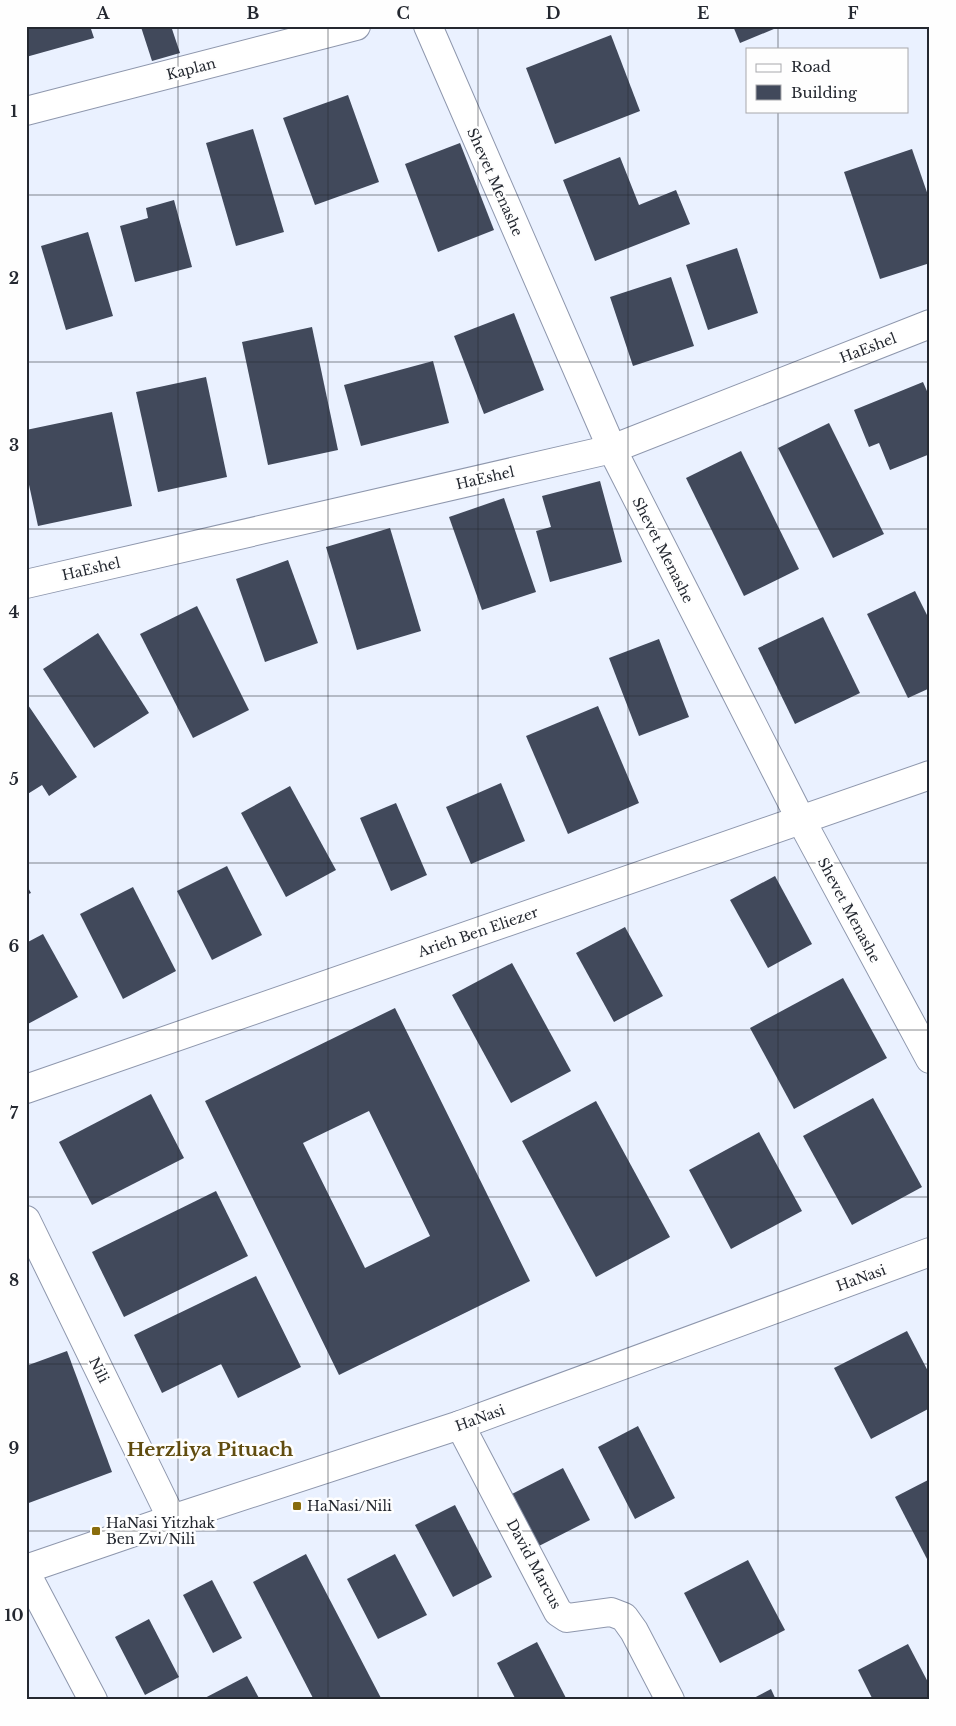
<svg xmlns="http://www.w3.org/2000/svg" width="956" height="1726" viewBox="0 0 956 1726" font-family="'Libre Baskerville',serif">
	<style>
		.building { fill: #41495b; fill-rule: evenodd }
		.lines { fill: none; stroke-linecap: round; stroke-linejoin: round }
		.minor-casing { stroke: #8e97ad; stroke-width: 30 }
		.minor { stroke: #fff; stroke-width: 28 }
		.grid { fill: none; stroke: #242830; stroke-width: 1; stroke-opacity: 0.55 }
		.poi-dot { fill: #896c0c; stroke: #fefefe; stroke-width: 2 }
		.labels { text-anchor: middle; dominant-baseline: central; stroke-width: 5; stroke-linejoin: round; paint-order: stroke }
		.street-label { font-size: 14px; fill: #242830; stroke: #fefefe }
		.poi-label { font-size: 14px; fill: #242830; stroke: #fefefe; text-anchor: start }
		.district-label { font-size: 19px; font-weight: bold; fill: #604c0f; stroke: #fefefe }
		.neatline { fill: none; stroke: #242830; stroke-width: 2 }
		.grid-label { font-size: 16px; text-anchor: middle; font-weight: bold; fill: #242830 }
	</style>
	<rect width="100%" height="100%" fill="#eaf1ff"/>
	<g class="building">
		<path d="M26 26H90L94 38 26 57Z"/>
		<path d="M171 26 180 53 152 61 141 27Z"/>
		<path d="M733 26H781L740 43Z"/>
		<path d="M611 35 640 111 555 144 526 68Z"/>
		<path d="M348 95 379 182 315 205 283 118Z"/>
		<path d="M253 129 284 232 236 246 206 143Z"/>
		<path d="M460 143 494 230 438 252 405 164Z"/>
		<path d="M912 149 930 201V263L880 279 844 172Z"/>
		<path d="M620 157 639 205 676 190 690 224 595 261 563 180Z"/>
		<path d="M174 200 192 267 135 282 120 226 148 218 146 208Z"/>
		<path d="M88 232 113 316 66 330 41 246Z"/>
		<path d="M737 248 758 313 708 330 686 265Z"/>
		<path d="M671 277 694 346 633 366 610 297Z"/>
		<path d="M514 313 544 390 484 414 454 336Z"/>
		<path d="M312 327 338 450 268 465 242 342Z"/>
		<path d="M433 361 449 423 361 446 344 385Z"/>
		<path d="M206 377 227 477 158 492 136 392Z"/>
		<path d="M923 382 930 398V425L928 426 930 430V454L890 470 879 443 869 447 854 410Z"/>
		<path d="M112 412 132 506 38 526 26 471V430Z"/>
		<path d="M829 423 884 534 833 558 778 448Z"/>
		<path d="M741 451 799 569 744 596 686 478Z"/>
		<path d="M600 481 622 562 550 582 536 531 551 527 542 496Z"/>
		<path d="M504 498 536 592 482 610 449 517Z"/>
		<path d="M390 528 421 631 357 650 326 547Z"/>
		<path d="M288 560 318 643 265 662 236 579Z"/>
		<path d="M915 591 930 621V688L908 698 867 614Z"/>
		<path d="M197 606 249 710 193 738 140 634Z"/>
		<path d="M823 617 860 693 795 724 758 648Z"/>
		<path d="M98 633 149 713 94 748 43 669Z"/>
		<path d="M659 639 689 717 639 736 609 658Z"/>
		<path d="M26 702 77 777 49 796 42 785 26 795Z"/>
		<path d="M598 706 639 803 568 834 526 736Z"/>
		<path d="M501 783 525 841 471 864 446 807Z"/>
		<path d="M290 786 336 870 286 897 241 813Z"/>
		<path d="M396 803 427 875 391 891 360 818Z"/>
		<path d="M227 866 262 935 212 960 177 891Z"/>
		<path d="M775 876 812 944 768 968 730 900Z"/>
		<path d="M26 884 31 893 26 895Z"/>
		<path d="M133 887 176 971 123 999 80 914Z"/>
		<path d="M625 927 663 996 614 1022 576 953Z"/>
		<path d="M43 934 78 997 26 1025V943Z"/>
		<path d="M512 963 571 1071 511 1103 452 995Z"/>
		<path d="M843 978 887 1058 794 1109 750 1028Z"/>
		<path d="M395 1008 530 1281 339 1375 205 1101ZM369 1111 430 1236 365 1268 303 1143Z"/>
		<path d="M151 1094 184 1158 92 1205 59 1142Z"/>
		<path d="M873 1098 922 1187 852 1225 803 1136Z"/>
		<path d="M596 1101 670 1237 596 1277 522 1141Z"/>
		<path d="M759 1132 802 1211 731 1249 689 1170Z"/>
		<path d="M216 1191 248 1256 124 1317 92 1252Z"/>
		<path d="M256 1276 301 1367 238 1398 221 1364 162 1393 134 1335Z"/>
		<path d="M907 1331 930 1375V1408L871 1439 834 1368Z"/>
		<path d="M67 1351 112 1472 26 1504V1366Z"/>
		<path d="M638 1426 675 1498 635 1519 598 1447Z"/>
		<path d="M563 1468 590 1520 535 1548 508 1496Z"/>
		<path d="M930 1479V1558L927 1559 895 1497Z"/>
		<path d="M455 1505 492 1577 453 1597 415 1525Z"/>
		<path d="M306 1554 382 1700H314L253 1582Z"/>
		<path d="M395 1554 427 1615 378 1639 347 1579Z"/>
		<path d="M748 1560 785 1630 720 1663 684 1593Z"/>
		<path d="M212 1580 242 1638 213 1653 183 1595Z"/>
		<path d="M149 1619 179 1677 145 1695 115 1637Z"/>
		<path d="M537 1642 567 1700H516L497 1663Z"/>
		<path d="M908 1644 930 1686V1700H873L858 1670Z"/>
		<path d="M247 1676 260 1700H201Z"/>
		<path d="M771 1689 776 1700H750Z"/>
	</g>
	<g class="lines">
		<g class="minor-casing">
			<g id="minor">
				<path d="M428 26 612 449 801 820 930 1059"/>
				<path d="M26 111 356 26"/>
				<path d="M26 584 612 449 930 324"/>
				<path d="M26 1089 930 775"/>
				<path d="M26 1220 172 1519"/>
				<path d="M460 1425 558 1612 567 1618 611 1612 624 1617 634 1631 670 1700"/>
				<path d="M26 1569 172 1519 460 1425 930 1252"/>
				<path d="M26 1573 93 1700"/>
			</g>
		</g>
		<use href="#minor" class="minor"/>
	</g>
	<path class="grid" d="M178 26V1700M328 26V1700M478 26V1700M628 26V1700M778 26V49M778 111V1700M26 195H930M26 362H930M26 529H930M26 696H930M26 863H930M26 1030H930M26 1197H930M26 1364H930M26 1531H930"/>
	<g class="poi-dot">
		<rect x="292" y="1501" width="10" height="10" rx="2.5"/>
		<rect x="91" y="1526" width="10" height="10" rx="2.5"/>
	</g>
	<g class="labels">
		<g class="street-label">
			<text transform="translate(191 69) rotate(-14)">Kaplan</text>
			<text transform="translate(495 182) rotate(66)">Shevet Menashe</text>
			<text transform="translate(868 348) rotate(-21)">HaEshel</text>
			<text transform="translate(485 478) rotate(-13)">HaEshel</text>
			<text transform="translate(663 550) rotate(63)">Shevet Menashe</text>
			<text transform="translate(91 569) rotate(-13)">HaEshel</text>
			<text transform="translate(849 910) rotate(62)">Shevet Menashe</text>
			<text transform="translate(478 932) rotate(-19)">Arieh Ben Eliezer</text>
			<text transform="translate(861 1278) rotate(-20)">HaNasi</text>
			<text transform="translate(99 1370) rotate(64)">Nili</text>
			<text transform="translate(480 1418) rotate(-20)">HaNasi</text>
			<text transform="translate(534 1564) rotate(62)">David Marcus</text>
		</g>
		<g class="poi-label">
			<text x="307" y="1506">HaNasi/Nili</text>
			<text x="106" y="1523">HaNasi Yitzhak<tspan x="106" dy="16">Ben Zvi/Nili</tspan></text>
		</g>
		<g class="district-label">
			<text x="210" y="1449">Herzliya Pituach</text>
		</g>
	</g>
	<rect width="956" height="1726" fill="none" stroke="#fefefe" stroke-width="55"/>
	<rect x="746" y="48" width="162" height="65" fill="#fefefe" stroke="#a7a8ac"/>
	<rect x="756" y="64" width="25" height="8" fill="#ffffff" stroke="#a7a8ac"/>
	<text x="791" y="72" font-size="15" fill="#242830">Road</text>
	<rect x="756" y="85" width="25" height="15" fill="#41495b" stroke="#a7a8ac"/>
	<text x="791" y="98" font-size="15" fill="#242830">Building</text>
	<rect x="28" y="28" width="900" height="1670" class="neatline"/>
	<g class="grid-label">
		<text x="103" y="19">A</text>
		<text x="253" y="19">B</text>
		<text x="403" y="19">C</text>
		<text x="553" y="19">D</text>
		<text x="703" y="19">E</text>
		<text x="853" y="19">F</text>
		<text x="14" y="117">1</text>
		<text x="14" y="284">2</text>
		<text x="14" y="451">3</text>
		<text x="14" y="618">4</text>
		<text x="14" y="785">5</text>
		<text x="14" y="952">6</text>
		<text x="14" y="1119">7</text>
		<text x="14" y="1286">8</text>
		<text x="14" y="1454">9</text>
		<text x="14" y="1621">10</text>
	</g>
</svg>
